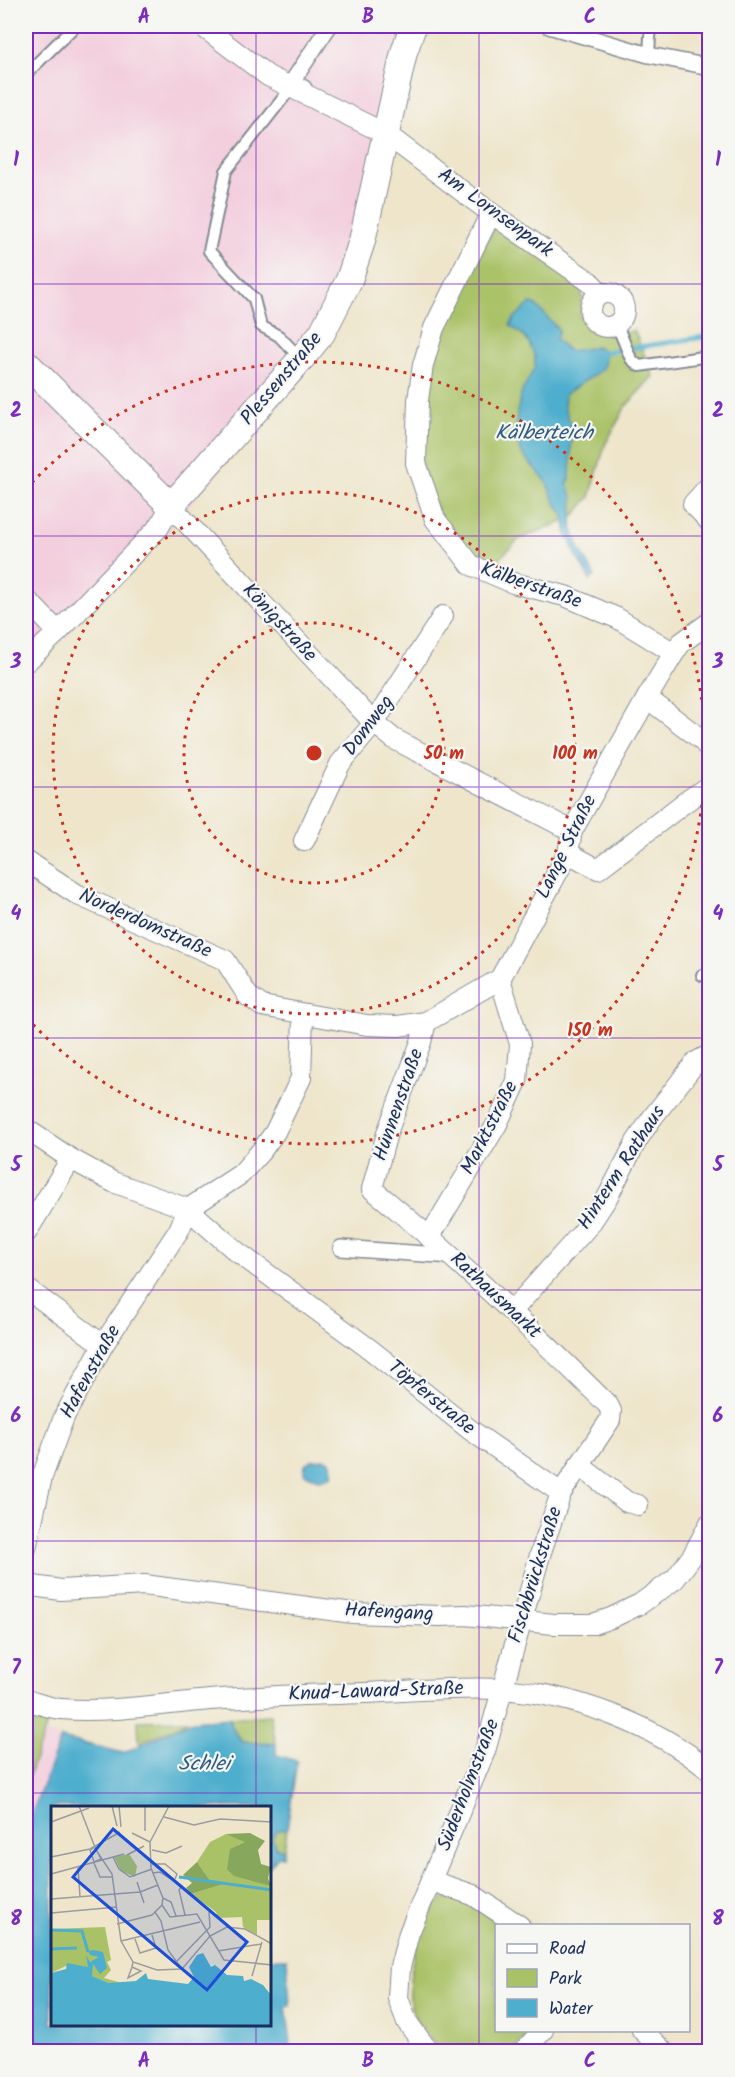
<svg xmlns="http://www.w3.org/2000/svg" width="735" height="2077" viewBox="0 0 735 2077" font-family="Kalam,sans-serif">
	<style>
		.built { fill: #f3cfde }
		.green { fill: #aac267; stroke: #627862; stroke-width: 1.5 }
		.water { fill: #4eaecd; stroke: #346e96; stroke-width: 1.5 }
		.lines { fill: none; stroke-linecap: round; stroke-linejoin: round }
		.stream { stroke: #4eaecd; stroke-width: 5 }
		.service-casing { stroke: #848a94; stroke-width: 14 }
		.pedestrian-casing { stroke: #848a94; stroke-width: 18 }
		.minor-casing { stroke: #848a94; stroke-width: 22 }
		.tertiary-casing { stroke: #848a94; stroke-width: 28 }
		.service { stroke: #fff; stroke-width: 10 }
		.pedestrian { stroke: #fff; stroke-width: 15 }
		.minor { stroke: #fff; stroke-width: 20 }
		.tertiary { stroke: #fff; stroke-width: 26 }
		.grid { fill: none; stroke: #7b2cbf; stroke-width: 1.5; stroke-opacity: 0.55 }
		.ring { fill: none; stroke: #c8321e; stroke-width: 3; stroke-dasharray: 3 6 }
		.labels { text-anchor: middle; dominant-baseline: central; stroke-width: 4.5; stroke-linejoin: round; paint-order: stroke }
		.street-label { font-size: 20px; fill: #1b2f5e; stroke: #f6f6f2 }
		.water-label { font-size: 21px; font-style: italic; fill: #2d5b85; stroke: #f6f6f2 }
		.inset-river { fill: none; stroke: #4eaecd; stroke-width: 3 }
		.inset-road { fill: none; stroke: #9a9c9f; stroke-width: 1.5 }
		.view { fill: #1d4ed8; fill-opacity: 0.15; stroke: #1d4ed8; stroke-width: 3 }
		.inset-edge { fill: none; stroke: #1b2f5e; stroke-width: 3 }
		.centre { fill: #c8321e; stroke: #f6f6f2; stroke-width: 3 }
		.ring-label { font-size: 18px; text-anchor: middle; font-weight: bold; fill: #c8321e; stroke: #f6f6f2; stroke-width: 4.5; stroke-linejoin: round; paint-order: stroke }
		.neatline { fill: none; stroke: #7b2cbf; stroke-width: 2 }
		.grid-label { font-size: 20px; text-anchor: middle; font-weight: bold; fill: #7b2cbf }
	</style>
	<rect width="100%" height="100%" fill="#f6f6f2"/>
	<filter id="ink" filterUnits="userSpaceOnUse"><feTurbulence type="fractalNoise" baseFrequency=".0167" numOctaves="2"/><feDisplacementMap in="SourceGraphic" scale="12" xChannelSelector="R" yChannelSelector="G"/><feConvolveMatrix kernelMatrix="1 2 1 2 8 2 1 2 1" color-interpolation-filters="sRGB"/></filter>
	<filter id="wash" filterUnits="userSpaceOnUse"><feTurbulence type="fractalNoise" baseFrequency=".008" numOctaves="4" result="noise"/><feDisplacementMap in="SourceGraphic" scale="24" xChannelSelector="R" yChannelSelector="G"/><feGaussianBlur stdDeviation="1.35" result="paint"/><feColorMatrix in="noise" values="0 0 0 0 0 0 0 0 0 0 0 0 0 0 0 0 0 1.4 0 .05"/><feComposite in="paint" operator="in"/></filter>
	<g filter="url(#wash)">
		<rect width="100%" height="100%" fill="#eee5ca"/>
		<g class="built">
			<path d="M26 26H428L389 150 348 299 327 349 159 540 26 668Z"/>
			<path d="M26 1715 48 1722 45 1732 61 1738 26 1829Z"/>
		</g>
		<g class="green">
			<path d="M496 224 575 281 582 294 580 316 588 329 617 336 634 330 653 376 626 406 605 445 590 497 572 518 519 539 488 570 438 516 421 467 422 398 438 331Z"/>
			<path d="M26 1715 48 1722 26 1783Z"/>
			<path d="M270 1715 276 1744 242 1742 232 1728 230 1718Z"/>
			<path d="M188 1720 183 1724 139 1743 138 1721Z"/>
			<path d="M287 1829 284 1850 276 1848 272 1838 277 1830Z"/>
			<path d="M452 1897 460 1898 506 1925 496 1926V2030L533 2031 511 2051H441C432 2040 418 2027 413 2013 403 1987 417 1921 439 1902 443 1899 447 1898 452 1897Z"/>
		</g>
		<g class="water">
			<path d="M531 303 535 304 559 330 556 339 568 351 597 347 606 352 603 369 565 394 564 407 572 427 570 479 567 484 573 498 572 527 579 548 595 576 590 580 574 551 567 535 564 516 556 504 546 481 523 455 518 445 516 422 519 403 522 391 535 367V357L529 343 523 335 510 325 515 317Z"/>
			<path d="M325 1459 330 1461 333 1469 332 1476C321 1482 314 1478 304 1473L305 1465 312 1460Z"/>
			<path d="M230 1718 232 1728 242 1742 276 1744V1755L297 1761 287 1829 277 1830 272 1838 276 1848 284 1850 283 1856H278L270 1866V1807H52V2024H270V1959H287L290 2006 286 2007 290 2035 289 2051H26V1829L61 1738 123 1753 193 1721Z"/>
		</g>
		<g class="lines">
			<path class="stream" d="M606 352 710 336"/>
		</g>
	</g>
	<g filter="url(#ink)">
		<g class="lines">
			<g class="service-casing">
				<g id="service">
					<path d="M649 55 650 36 653 26"/>
					<path d="M26 74 75 26"/>
					<path d="M291 88 226 171 209 251 254 299 261 326 279 336 301 359"/>
					<path d="M617 325 631 359 639 366 710 356"/>
					<path d="M702 975 710 978"/>
				</g>
			</g>
			<g class="pedestrian-casing">
				<g id="pedestrian">
					<path d="M549 26 649 55 710 67"/>
					<path d="M304 88 292 82 329 26"/>
					<path d="M341 1248 452 1256"/>
				</g>
			</g>
			<g class="minor-casing">
				<g id="minor">
					<path d="M202 26 268 76 386 134 491 213 590 282 601 294"/>
					<path d="M491 213 434 328 423 365 418 400 416 463 435 519 471 565 513 583 565 596 617 618 674 653"/>
					<circle cx="607" cy="310" r="17"/>
					<path d="M710 485 693 504 710 522"/>
					<path d="M26 599 58 632"/>
					<path d="M26 662 58 632 159 527 171 506 374 723 394 739 572 831"/>
					<path d="M647 698 702 740 710 750"/>
					<path d="M304 841 340 764 374 723 443 616"/>
					<path d="M568 853 598 869 684 803 710 785"/>
					<path d="M26 861 78 895 225 960 248 996 262 1006 367 1025 398 1026 426 1022 500 979 568 853 572 831 647 698 674 653 681 643 710 622"/>
					<path d="M426 1022 421 1042 387 1133 372 1189C455 1256 532 1330 608 1405L611 1411 610 1420 561 1493 540 1555 485 1751 409 1933 400 1967 398 1998 407 2022 429 2052"/>
					<path d="M26 1129 71 1159 113 1182 188 1209 236 1251 371 1350 469 1429 561 1493"/>
					<path d="M188 1209 241 1174 262 1150 275 1132 301 1078 303 1014"/>
					<path d="M26 1233 71 1159"/>
					<path d="M430 1236 497 1124 517 1081 520 1044 500 979"/>
					<path d="M26 1288 103 1345"/>
					<path d="M512 1311 590 1224 607 1198 636 1142 652 1118 696 1062 707 1056H710"/>
					<path d="M579 1465 627 1502 638 1505"/>
					<path d="M26 1548 42 1477 64 1417 103 1345 179 1230 188 1209"/>
					<path d="M26 1585 61 1590 144 1585 353 1613 439 1616 465 1615 554 1624H593L611 1618 640 1604 675 1579 693 1555 710 1523"/>
					<path d="M26 1700C37 1703 49 1708 61 1709 110 1713 161 1704 210 1700 262 1696 313 1695 365 1693 410 1691 456 1687 501 1689 572 1694 656 1725 710 1771"/>
					<path d="M432 1881 473 1895 520 1926"/>
					<path d="M642 2030 664 2052"/>
					<path d="M523 2052 543 2030"/>
				</g>
			</g>
			<g class="tertiary-casing">
				<path id="tertiary" d="M26 363 171 506 301 359 322 333 349 280 362 241 404 52 413 26"/>
			</g>
			<use href="#service" class="service"/>
			<use href="#pedestrian" class="pedestrian"/>
			<use href="#minor" class="minor"/>
			<use href="#tertiary" class="tertiary"/>
		</g>
	</g>
	<path class="grid" d="M256 26V1807M479 26V2052M26 284H710M26 536H710M26 787H710M26 1038H710M26 1290H710M26 1541H710M26 1793H710M256 2024V2052"/>
	<g class="ring">
		<circle cx="314" cy="753" r="130"/>
		<circle cx="314" cy="753" r="261"/>
		<path d="M26 489A391 391 0 1 1 26 1017"/>
	</g>
	<g class="labels">
		<g class="street-label">
			<text transform="translate(495 213) rotate(36)">Am Lornsenpark</text>
			<text transform="translate(282 379) rotate(-50)">Plessenstraße</text>
			<text transform="translate(531 586) rotate(19)">Kälberstraße</text>
			<text transform="translate(279 623) rotate(47)">Königstraße</text>
			<text transform="translate(369 726) rotate(-53)">Domweg</text>
			<text transform="translate(567 847) rotate(-64)">Lange Straße</text>
			<text transform="translate(145 924) rotate(24)">Norderdomstraße</text>
			<text transform="translate(399 1105) rotate(-71)">Hunnenstraße</text>
			<text transform="translate(490 1128) rotate(-63)">Marktstraße</text>
			<text transform="translate(622 1168) rotate(-57)">Hinterm Rathaus</text>
			<text transform="translate(495 1296) rotate(43)">Rathausmarkt</text>
			<text transform="translate(91 1372) rotate(-61)">Hafenstraße</text>
			<text transform="translate(431 1398) rotate(39)">Töpferstraße</text>
			<text transform="translate(536 1575) rotate(-73)">Fischbrückstraße</text>
			<text transform="translate(389 1613) rotate(3)">Hafengang</text>
			<text transform="translate(376 1692) rotate(-2)">Knud-Laward-Straße</text>
			<text transform="translate(469 1785) rotate(-69)">Süderholmstraße</text>
		</g>
		<g class="water-label">
			<text x="544" y="433">Kälberteich</text>
			<text x="204" y="1764">Schlei</text>
		</g>
	</g>
	<g transform="translate(51 1806)">
		<rect width="220" height="220" fill="#eee5ca"/>
		<path d="M175 28 193 33 195 36 187 39 220 80V114H206V129L192 121 191 111 167 112 165 106 140 88 171 78 158 73 146 56 159 36ZM78 48 86 60 84 71 70 65 63 51ZM54 121 60 154 56 156 60 164 53 172 71 177H58L15 160 0 167V123Z" fill="#aac267"/>
		<path d="M199 27 214 35 207 44 210 58 220 61 217 72 220 80 183 70 176 63 179 43 194 36 175 28ZM146 56 158 73 172 78 140 88 135 82 141 77 132 69Z" fill="#87a85c"/>
		<path d="M42 144 52 146 56 162 49 168 42 158 41 170 58 177 85 175 95 167 97 173 137 178 143 171 138 161 146 149 152 147 160 161 164 159 176 169 192 170 193 175 200 173 212 179 220 189V220H0V167L15 163 16 157 37 161 35 149 39 156 48 151 39 149 37 145Z" fill="#4eaecd"/>
		<path class="inset-river" d="M128 71 221 84M0 124 31 125 37 146M0 143 26 142"/>
		<path class="inset-road" d="M28 0 45 44 61 68 70 135 82 156 106 164 131 163 159 130 176 121 194 123 221 138M61 0 66 20M68 0 70 21M113 11 143 19 169 13 221 16M0 16 38 2M94 25V0M81 27 99 36M99 36 100 62 112 92 111 99M99 36 118 0M44 41 50 53 43 56 39 44ZM101 44 115 47 131 40M76 49 93 40M0 51 39 43 69 26M62 51 68 63 79 71 101 63M43 57 49 71H61M101 58H114L126 68 124 73M27 61 29 91M102 67 109 66 131 80 128 84 134 109M0 68 73 48M86 76 93 97M112 92 120 96 125 110M0 93 89 86 107 79M111 99 119 111 146 108 173 154 221 159M104 106 110 115 117 144 131 163M0 107 66 101M66 118 101 109 111 99M84 133 89 147 105 142 101 129M70 135 149 116M167 145 210 138M125 156 159 121 158 106M81 161 90 165 77 172 81 161 82 156M201 170 211 136"/>
		<path class="view" d="M62 23 196 136 156 184 22 71Z"/>
		<rect width="220" height="220" class="inset-edge"/>
	</g>
	<circle cx="314" cy="753" r="9" class="centre"/>
	<g class="ring-label">
		<text x="444" y="759">50 m</text>
		<text x="575" y="759">100 m</text>
		<text x="590" y="1036">150 m</text>
	</g>
	<rect width="735" height="2077" fill="none" stroke="#f6f6f2" stroke-width="66"/>
	<rect x="495" y="1924" width="195" height="108" fill="#f6f6f2" stroke="#9ea6b7" stroke-width="1.5"/>
	<rect x="507" y="1944" width="30" height="9" fill="#ffffff" stroke="#9ea6b7" stroke-width="1.5"/>
	<text x="549" y="1954" font-size="18" fill="#1b2f5e">Road</text>
	<rect x="507" y="1969" width="30" height="18" fill="#aac267" stroke="#9ea6b7" stroke-width="1.5"/>
	<text x="549" y="1984" font-size="18" fill="#1b2f5e">Park</text>
	<rect x="507" y="1999" width="30" height="18" fill="#4eaecd" stroke="#9ea6b7" stroke-width="1.5"/>
	<text x="549" y="2014" font-size="18" fill="#1b2f5e">Water</text>
	<rect x="33" y="33" width="669" height="2011" class="neatline"/>
	<g class="grid-label">
		<text x="144" y="23">A</text>
		<text x="368" y="23">B</text>
		<text x="590" y="23">C</text>
		<text x="16" y="166">1</text>
		<text x="718" y="166">1</text>
		<text x="16" y="417">2</text>
		<text x="718" y="417">2</text>
		<text x="16" y="668">3</text>
		<text x="718" y="668">3</text>
		<text x="16" y="920">4</text>
		<text x="718" y="920">4</text>
		<text x="16" y="1171">5</text>
		<text x="718" y="1171">5</text>
		<text x="16" y="1422">6</text>
		<text x="718" y="1422">6</text>
		<text x="16" y="1674">7</text>
		<text x="718" y="1674">7</text>
		<text x="16" y="1925">8</text>
		<text x="718" y="1925">8</text>
		<text x="144" y="2067">A</text>
		<text x="368" y="2067">B</text>
		<text x="590" y="2067">C</text>
	</g>
</svg>
